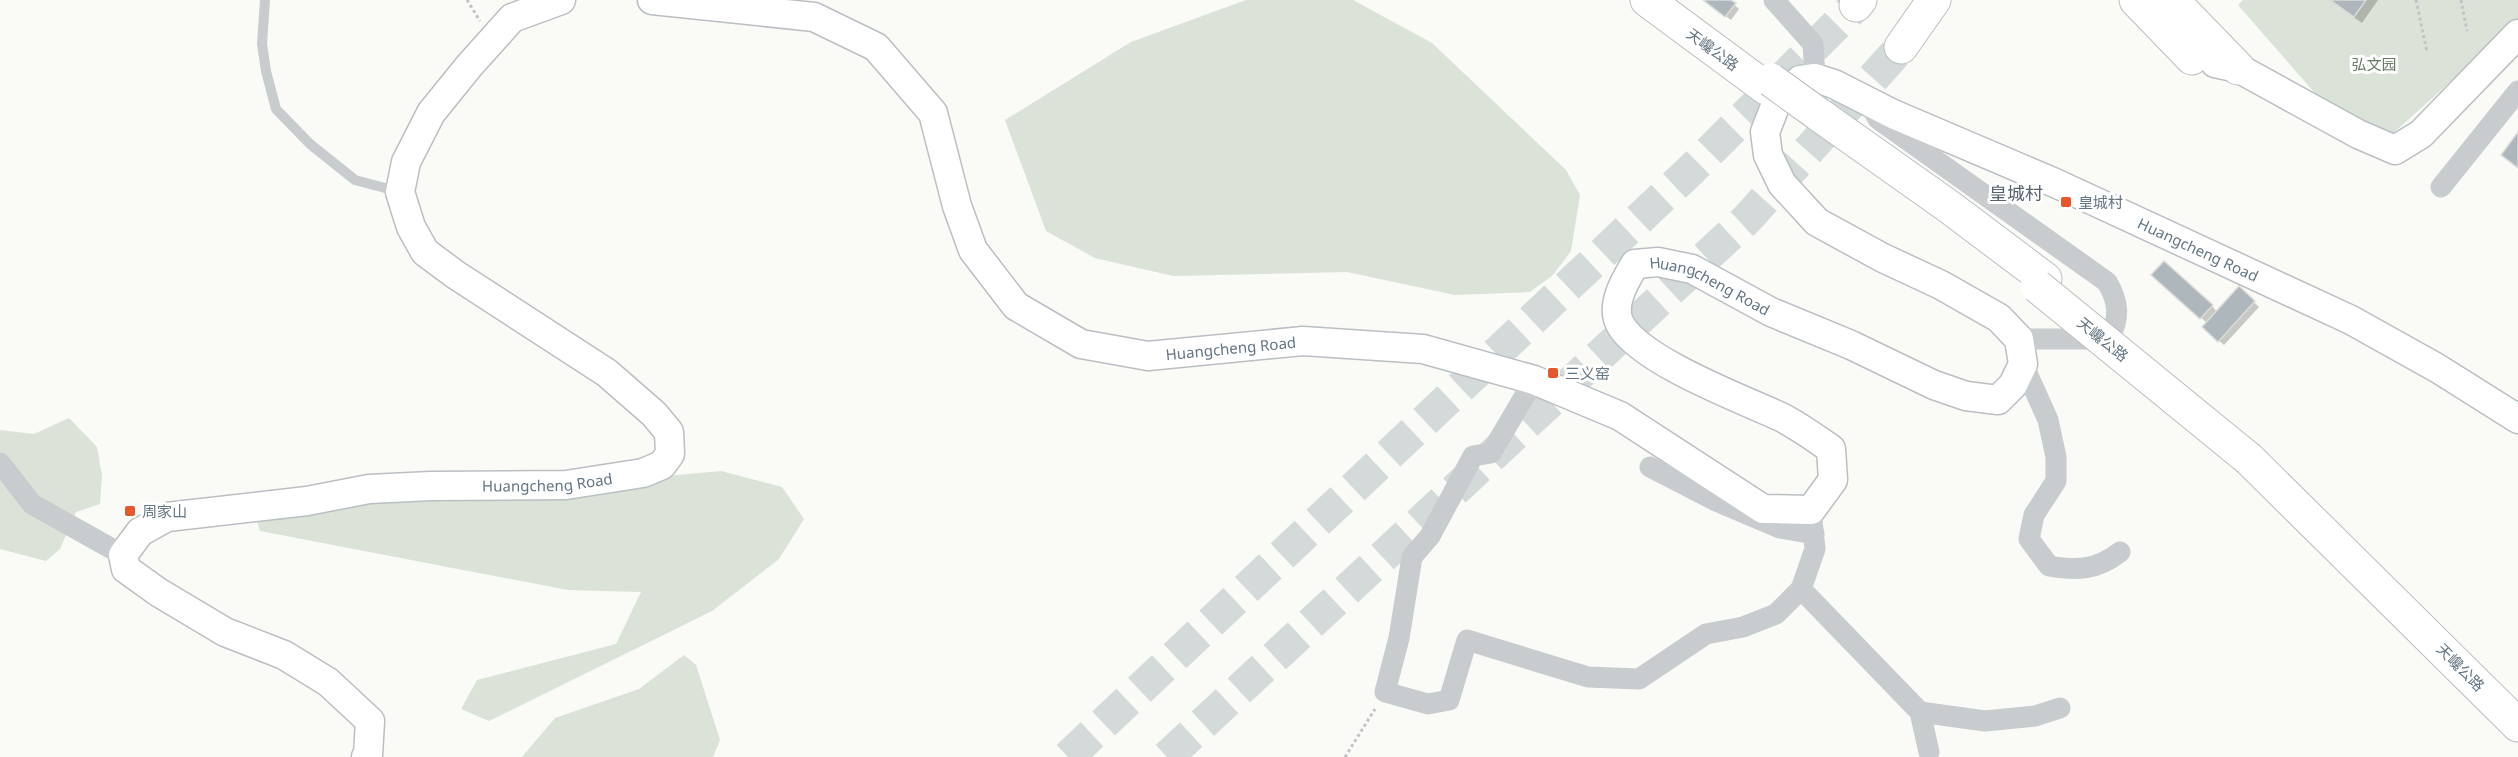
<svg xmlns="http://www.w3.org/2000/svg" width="2518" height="757" viewBox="0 0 2518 757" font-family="'Noto Sans','Noto Sans SC',sans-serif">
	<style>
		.green { fill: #dbe2d8 }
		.shadow { fill: #0003 }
		.building { fill: #aeb7bc; stroke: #dcdcd9; stroke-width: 1.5 }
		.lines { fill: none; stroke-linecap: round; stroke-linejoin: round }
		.primary-tunnel { stroke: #d4d9da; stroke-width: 33; stroke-dasharray: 33 16; stroke-linecap: butt }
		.secondary-casing { stroke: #babfc4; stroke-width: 31 }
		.primary-casing { stroke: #bbbfc3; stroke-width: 35 }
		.highway-casing { stroke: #babec1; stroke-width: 35 }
		.path { stroke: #c1c4c6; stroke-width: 3; stroke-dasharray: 3 3; stroke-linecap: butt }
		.lane { stroke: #c8cccf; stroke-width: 10 }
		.street { stroke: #c8cccf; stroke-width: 21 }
		.secondary { stroke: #fff; stroke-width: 28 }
		.primary { stroke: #fff; stroke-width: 33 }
		.highway { stroke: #fff; stroke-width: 33 }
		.highway-bridge-casing { stroke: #babec1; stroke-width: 35; stroke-linecap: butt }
		.highway-bridge { stroke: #fff; stroke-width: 33 }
		.poi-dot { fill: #e6572b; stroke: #fff; stroke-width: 2 }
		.labels { text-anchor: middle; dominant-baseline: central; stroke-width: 6; stroke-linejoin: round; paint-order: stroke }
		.street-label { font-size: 15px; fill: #647583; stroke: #fff }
		.park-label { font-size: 15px; fill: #677a63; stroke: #fff }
		.poi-label { font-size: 15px; fill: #647583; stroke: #fff; text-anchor: start }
		.quarter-label { font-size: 18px; fill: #56636e; stroke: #fff }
	</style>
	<rect width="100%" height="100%" fill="#fafaf7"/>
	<g class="green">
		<path d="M1246 0H1353L1432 43 1566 170 1580 195 1571 251 1553 275 1530 292 1455 295 1347 272 1173 276 1095 258 1046 231 1005 120 1131 42Z"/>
		<path d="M2243 0H2518V21L2369 155 2238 5Z"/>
		<path d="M69 418 97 447 102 476 100 504 76 512 60 549 46 561 0 549V430L34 434Z"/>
		<path d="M721 471 782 487 804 519 779 559 712 611 489 721 461 709 477 680 616 644 641 592 568 590 260 531 255 514Z"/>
		<path d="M684 655 696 665 720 740 713 757H522L555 718 639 689Z"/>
	</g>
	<g class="shadow">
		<path d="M1705 0H1729L1739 9 1731 20Z"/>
		<path d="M2329 0H2378L2362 23Z"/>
		<path d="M2158 279 2212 306 2217 312 2239 288 2259 307 2224 345 2204 327 2207 323Z"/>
	</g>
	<g class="building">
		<path d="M1703 0H1731L1736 3 1725 17Z"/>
		<path d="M2330 0H2366L2354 17Z"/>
		<path d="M2518 132V168L2501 155Z"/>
		<path d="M2164 261 2213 305 2200 319 2151 275Z"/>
		<path d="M2239 286 2255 301 2218 342 2202 327Z"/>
	</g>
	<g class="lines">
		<g class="primary-tunnel">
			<path d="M1068 757 1690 171 1856 5"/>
			<path d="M1167 757 1747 219 1901 47"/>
		</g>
		<g class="secondary-casing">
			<g id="secondary">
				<path id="s1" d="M652 0 814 17 876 47 933 113 957 206 973 250 1016 306 1081 344 1148 356 1303 341 1423 349 1534 380 1620 416 1763 509 1811 510 1833 480 1831 449C1815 438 1799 426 1781 417 1742 399 1640 361 1620 324 1610 305 1625 281 1635 264L1658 262 1692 269 1771 312 1851 345 1934 385 1966 396 1998 400 2013 385 2023 364 2019 339 1999 318 1941 285 1883 258 1817 222 1782 184 1768 155 1765 132 1778 99 1800 80 1815 78 1834 84 1893 114 2055 183 2351 320 2437 368 2518 419"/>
				<path d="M2215 63 2238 68 2358 134 2395 150 2421 134 2518 34"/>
				<path id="s2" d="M366 757 368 755 370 721 328 682 284 655 225 632 158 592 126 569 123 555 140 532 167 517 307 501 369 489 431 486 566 485 643 473 662 465 670 454 669 432 654 414 607 373 456 275 425 252 411 227 400 192 406 162 431 113 469 66 512 18 561 0"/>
			</g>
		</g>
		<g class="primary-casing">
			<g id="primary">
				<path d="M2136 0 2192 58"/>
				<path d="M2172 0 2238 68"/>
				<path d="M1856 5 1860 0"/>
				<path d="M1901 47 1934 0"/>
			</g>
		</g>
		<g class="highway-casing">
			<g id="highway">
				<path d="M1647 0 1766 88"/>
				<path d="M1818 114 1948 206 2045 279"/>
				<path d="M2249 459 2518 725"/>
			</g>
		</g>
		<g class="path">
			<path d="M467 0 480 21"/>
			<path d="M2416 0 2427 52"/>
			<path d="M2461 0 2467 31"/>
			<path d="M1345 757 1375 709"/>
		</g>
		<path class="lane" d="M265 0 262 44 266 71 276 109 310 144 355 180 400 192"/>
		<g class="street">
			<path d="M1774 0 1813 44 1815 78"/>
			<path d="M1873 110 1878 119 2107 282C2119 302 2120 318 2109 339H2019"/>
			<path d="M2441 187 2518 91"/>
			<path d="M2023 364 2048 420 2056 457V481L2034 515 2029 539 2049 566C2077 571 2097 570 2120 552"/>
			<path d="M1534 380 1491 453 1473 456 1430 536 1412 557 1399 638 1385 692 1428 704 1449 700 1467 640 1588 677 1639 679 1706 634 1743 627 1776 614 1801 589 1815 549 1811 510"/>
			<path d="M0 463 32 504 123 555"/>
			<path d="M1650 467 1714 500 1780 528 1814 534"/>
			<path d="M1801 589 1920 712 1929 752"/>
			<path d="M1920 712 1985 721 2035 716 2060 708"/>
		</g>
		<use href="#secondary" class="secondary"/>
		<use href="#primary" class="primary"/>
		<use href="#highway" class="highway"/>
		<g class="highway-bridge-casing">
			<g id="highway-bridge">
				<path d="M1771 80 1818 114"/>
				<path d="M2037 286 2249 459"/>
			</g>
		</g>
		<use href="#highway-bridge" class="highway-bridge"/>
	</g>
	<g class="poi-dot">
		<rect x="2060" y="196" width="12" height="12" rx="3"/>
		<rect x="1547" y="367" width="12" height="12" rx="3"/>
		<rect x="124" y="505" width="12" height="12" rx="3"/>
	</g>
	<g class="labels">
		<g class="street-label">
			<text transform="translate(1713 49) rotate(36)">天巉公路</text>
			<text stroke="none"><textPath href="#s1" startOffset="3063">Huangcheng Road</textPath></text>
			<text stroke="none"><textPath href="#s1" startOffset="1839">Huangcheng Road</textPath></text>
			<text transform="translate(2103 339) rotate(39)">天巉公路</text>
			<text stroke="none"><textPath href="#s1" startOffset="759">Huangcheng Road</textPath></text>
			<text stroke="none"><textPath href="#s2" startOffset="783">Huangcheng Road</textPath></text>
			<text transform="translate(2461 667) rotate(45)">天巉公路</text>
		</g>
		<g class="park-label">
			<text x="2374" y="64">弘文园</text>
		</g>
		<g class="poi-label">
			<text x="2078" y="202">皇城村</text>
			<text x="1565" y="373">三义窑</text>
			<text x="142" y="511">周家山</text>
		</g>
		<g class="quarter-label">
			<text x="2016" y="193">皇城村</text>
		</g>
	</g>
</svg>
